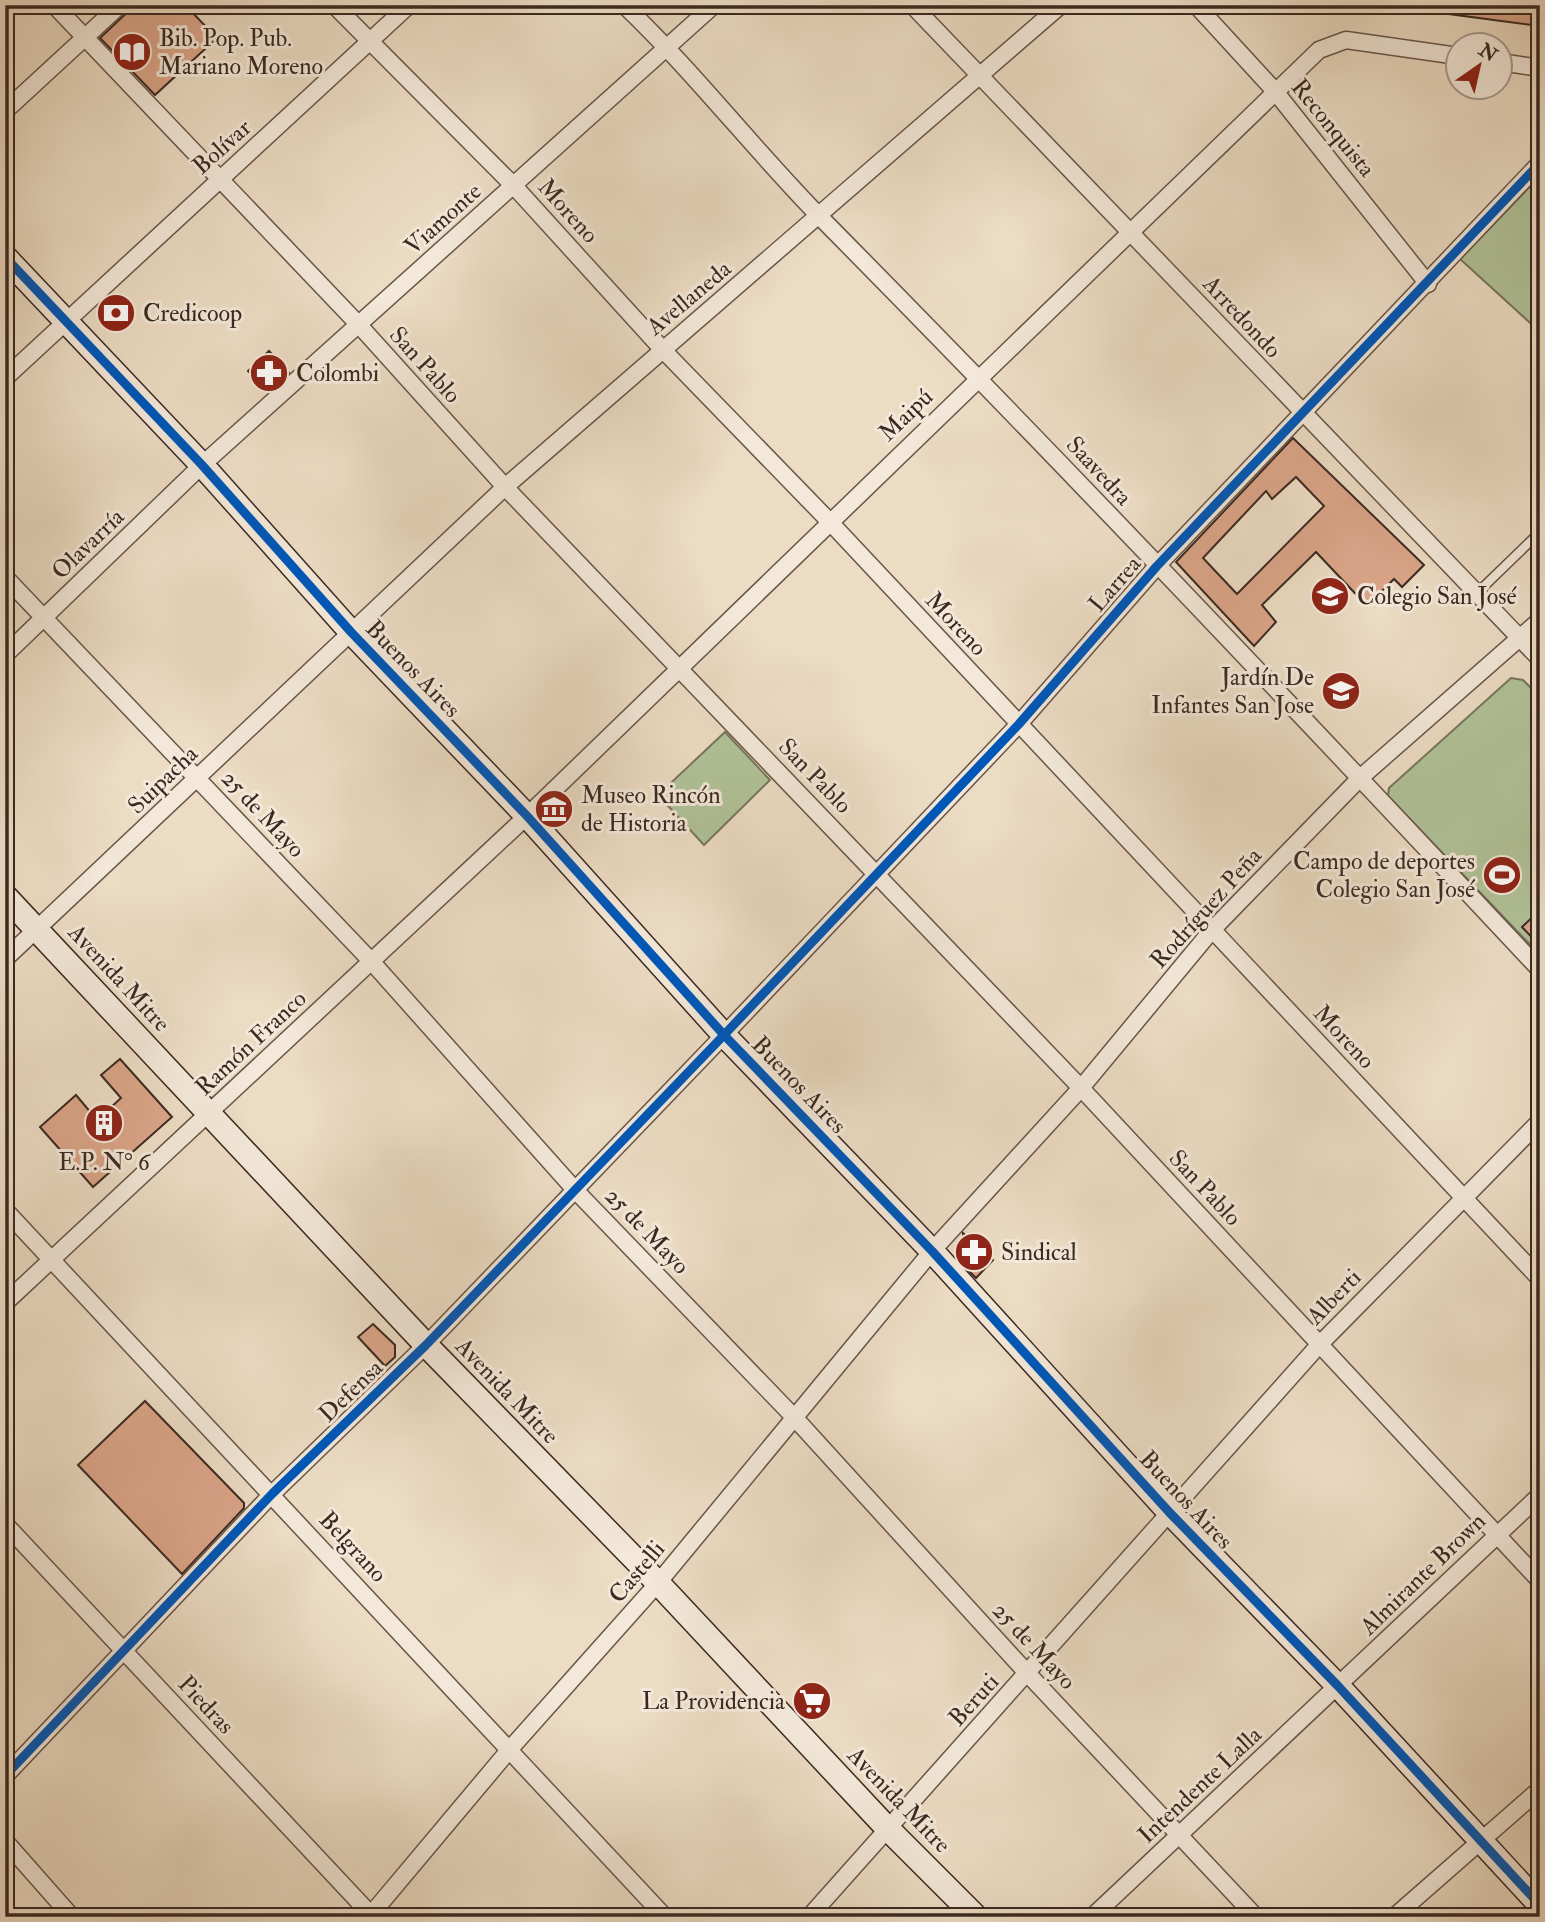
<svg xmlns="http://www.w3.org/2000/svg" width="1545" height="1922" viewBox="0 0 1545 1922" font-family="'IM FELL Double Pica',serif">
	<style>
		.green { fill: #b1c299; stroke: #76765d; stroke-width: 2 }
		.building { fill: #dba589; stroke: #3b2921; stroke-width: 2; fill-rule: evenodd }
		.lines { fill: none; stroke-linecap: round; stroke-linejoin: round }
		.lane-casing { stroke: #67564a; stroke-width: 11 }
		.street-casing { stroke: #67564a; stroke-width: 19 }
		.secondary-casing { stroke: #3b2921; stroke-width: 26 }
		.lane { stroke: #f3e8d9; stroke-width: 8 }
		.street { stroke: #f3e8d9; stroke-width: 16 }
		.secondary { stroke: #f3e8d9; stroke-width: 23 }
		.cycleway-casing { stroke: #f3e8d9; stroke-width: 13 }
		.cycleway { stroke: #0057b8; stroke-width: 9 }
		.labels { text-anchor: middle; dominant-baseline: central; stroke-width: 6; stroke-linejoin: round; paint-order: stroke }
		.poi-label { font-size: 24px; fill: #3b2921; stroke: #f3e8d9; text-anchor: start }
		.street-label { font-size: 24px; fill: #3b2921; stroke: #f3e8d9 }
	</style>
	<rect width="100%" height="100%" fill="#ecdcc4"/>
	<filter id="stains"><feTurbulence type="fractalNoise" baseFrequency=".00286" numOctaves="4"/><feColorMatrix values="0 0 0 0 .2 0 0 0 0 .09 0 0 0 0 .02 0 0 0 .5 -.17"/></filter>
	<radialGradient id="worn" r=".72"><stop offset=".6" stop-color="#630" stop-opacity="0"/><stop offset="1" stop-color="#630" stop-opacity=".3"/></radialGradient>
	<g class="green">
		<path d="M1540 176V332L1460 259Z"/>
		<path d="M1511 678 1523 680 1540 697V955L1388 796 1389 788Z"/>
		<path d="M725 732 770 780 704 845 658 795Z"/>
	</g>
	<g class="building">
		<path d="M135 5H185L217 38 155 95 100 38Z"/>
		<path d="M1449 5H1540V26L1449 14Z"/>
		<path d="M269 351 289 373 268 392 248 371Z"/>
		<path d="M1293 438 1424 565 1402 587 1394 579 1367 606 1316 552 1262 605 1276 622 1254 646 1176 562ZM1296 477 1324 506 1237 594 1203 558 1266 491 1272 499Z"/>
		<path d="M1540 910V946L1522 927Z"/>
		<path d="M120 1059 172 1117 93 1187 40 1127 76 1095 97 1120 121 1098 101 1075Z"/>
		<path d="M963 1233 993 1260 976 1278 966 1268Z"/>
		<path d="M373 1324 395 1345V1357L385 1366 358 1337Z"/>
		<path d="M145 1401 244 1503V1508L182 1574 78 1465Z"/>
	</g>
	<g class="lines">
		<g class="lane-casing">
			<path id="lane" d="M1476 594 1540 532"/>
		</g>
		<g class="street-casing">
			<g id="street">
				<path d="M54 5 359 325 505 487 1081 1088 1540 1581"/>
				<path d="M334 5 514 186 663 350 829 521 1540 1279"/>
				<path d="M624 5C695 73 755 151 824 221 1067 467 1304 718 1540 970"/>
				<path d="M912 5 1540 659"/>
				<path d="M1196 5 1274 90 1428 284"/>
				<path d="M1500 62 1540 68"/>
				<path d="M5 111 120 5"/>
				<path d="M5 378 409 5"/>
				<path d="M5 577 371 961 576 1191 793 1416 1028 1674 1256 1917"/>
				<path d="M5 655 202 465 714 5"/>
				<path d="M5 959 505 487 1061 5"/>
				<path d="M5 1210 665 1917"/>
				<path d="M5 1303 527 816 1319 50 1346 40 1458 56"/>
				<path d="M5 1524 373 1917"/>
				<path d="M5 1776 272 1494 426 1345 724 1035 1019 724 1157 566 1540 163"/>
				<path d="M5 1841 72 1917"/>
				<path d="M369 1917 510 1749 658 1583 932 1251 1081 1088 1212 930 1360 778 1540 620"/>
				<path d="M809 1917 1319 1345 1540 1121"/>
				<path d="M1092 1917 1540 1495"/>
				<path d="M1394 1917 1540 1789"/>
			</g>
		</g>
		<g class="secondary-casing">
			<g id="secondary">
				<path d="M5 257 202 465 351 632 527 816 724 1035 932 1251 1170 1513 1338 1686 1540 1905"/>
				<path d="M5 896 426 1345 658 1583 888 1829 976 1917"/>
			</g>
		</g>
		<use href="#lane" class="lane"/>
		<use href="#street" class="street"/>
		<use href="#secondary" class="secondary"/>
		<g class="cycleway-casing">
			<g id="cycleway">
				<path d="M5 257 202 465 351 632 527 816 724 1035 932 1251 1170 1513 1338 1686 1540 1905"/>
				<path d="M5 1776 272 1494 426 1345 724 1035 1019 724 1157 566 1540 163"/>
			</g>
		</g>
		<use href="#cycleway" class="cycleway"/>
	</g>
	<defs>
		<g id="library-disc" transform="scale(2.0125)"><circle r="9.5" fill="#8f2418" stroke="#f3e8d9"/><path d="M-6-4Q-3-5.5-.7-3.5V5Q-3 3-6 4ZM6-4Q3-5.5 .7-3.5V5Q3 3 6 4Z" fill="#fff"/></g>
		<g id="bank-disc" transform="scale(2.0125)"><circle r="9.5" fill="#8f2418" stroke="#f3e8d9"/><path d="M-6-4H6V4H-6ZM0-2.3a2.3 2.3 0 1 0 0 4.6a2.3 2.3 0 1 0 0-4.6Z" fill="#fff"/></g>
		<g id="pharmacy-disc" transform="scale(2.0125)"><circle r="9.5" fill="#8f2418" stroke="#f3e8d9"/><path d="M-2-6h4v4h4v4h-4v4h-4v-4h-4v-4h4Z" fill="#fff"/></g>
		<g id="school-disc" transform="scale(2.0125)"><circle r="9.5" fill="#8f2418" stroke="#f3e8d9"/><path d="M0-5L7-2L0 1L-7-2ZM-4 1L0 2.5L4 1V4Q0 6-4 4Z" fill="#fff"/></g>
		<g id="museum-disc" transform="scale(2.0125)"><circle r="9.5" fill="#8f2418" stroke="#f3e8d9"/><path d="M0-6L6-3V-2H-6V-3ZM-5-1h2V3h-2ZM-1-1h2V3h-2ZM3-1h2V3H3ZM-6 4H6V6H-6Z" fill="#fff"/></g>
		<g id="stadium-disc" transform="scale(2.0125)"><circle r="9.5" fill="#8f2418" stroke="#f3e8d9"/><path d="M0-5a6.5 5 0 1 0 0 10a6.5 5 0 1 0 0-10ZM-3.5-1.8h7v3.6h-7Z" fill="#fff"/></g>
		<g id="building-disc" transform="scale(2.0125)"><circle r="9.5" fill="#8f2418" stroke="#f3e8d9"/><path d="M-4-6H4V6H1V3H-1V6H-4ZM-2.5-4.3h1.7v1.8h-1.7ZM.8-4.3h1.7v1.8H.8ZM-2.5-1h1.7V.8h-1.7ZM.8-1h1.7V.8H.8Z" fill="#fff"/></g>
		<g id="supermarket-disc" transform="scale(2.0125)"><circle r="9.5" fill="#8f2418" stroke="#f3e8d9"/><path d="M-6-5.5h2.5l.6 2H6L4.5 2H-2.5L-4.4-4H-6ZM-1.5 3.2a1.3 1.3 0 1 0 .1 0ZM3 3.2a1.3 1.3 0 1 0 .1 0Z" fill="#fff"/></g>
	</defs>
	<g fill-rule="evenodd">
		<use href="#library-disc" x="132" y="52"/>
		<use href="#bank-disc" x="116" y="313"/>
		<use href="#pharmacy-disc" x="269" y="373"/>
		<use href="#school-disc" x="1330" y="596"/>
		<use href="#school-disc" x="1341" y="691"/>
		<use href="#museum-disc" x="554" y="809"/>
		<use href="#stadium-disc" x="1502" y="875"/>
		<use href="#building-disc" x="104" y="1123"/>
		<use href="#pharmacy-disc" x="974" y="1252"/>
		<use href="#supermarket-disc" x="812" y="1701"/>
	</g>
	<g class="labels">
		<g class="poi-label">
			<text x="159" y="38">Bib. Pop. Pub.<tspan x="159" dy="28">Mariano Moreno</tspan></text>
			<text x="143" y="313">Credicoop</text>
			<text x="296" y="373">Colombi</text>
			<text x="1357" y="596">Colegio San José</text>
			<text x="1314" y="677" text-anchor="end">Jardín De<tspan x="1314" dy="28">Infantes San Jose</tspan></text>
			<text x="581" y="795">Museo Rincón<tspan x="581" dy="28">de Historia</tspan></text>
			<text x="1475" y="861" text-anchor="end">Campo de deportes<tspan x="1475" dy="28">Colegio San José</tspan></text>
			<text x="104" y="1162" text-anchor="middle">E.P. N° 6</text>
			<text x="1001" y="1252">Sindical</text>
			<text x="785" y="1701" text-anchor="end">La Providencia</text>
		</g>
		<g class="street-label">
			<text transform="translate(1333 128) rotate(51)">Reconquista</text>
			<text transform="translate(222 147) rotate(-42)">Bolívar</text>
			<text transform="translate(568 211) rotate(48)">Moreno</text>
			<text transform="translate(443 219) rotate(-42)">Viamonte</text>
			<text transform="translate(689 298) rotate(-40)">Avellaneda</text>
			<text transform="translate(1242 317) rotate(47)">Arredondo</text>
			<text transform="translate(425 365) rotate(48)">San Pablo</text>
			<text transform="translate(906 415) rotate(-44)">Maipú</text>
			<text transform="translate(1099 471) rotate(47)">Saavedra</text>
			<text transform="translate(88 544) rotate(-44)">Olavarría</text>
			<text transform="translate(1115 584) rotate(-49)">Larrea</text>
			<text transform="translate(956 624) rotate(47)">Moreno</text>
			<text transform="translate(413 669) rotate(46)">Buenos Aires</text>
			<text transform="translate(815 776) rotate(46)">San Pablo</text>
			<text transform="translate(163 780) rotate(-44)">Suipacha</text>
			<text transform="translate(263 814) rotate(47)">25 de Mayo</text>
			<text transform="translate(1206 908) rotate(-48)">Rodríguez Peña</text>
			<text transform="translate(119 978) rotate(47)">Avenida Mitre</text>
			<text transform="translate(1344 1037) rotate(47)">Moreno</text>
			<text transform="translate(251 1043) rotate(-43)">Ramón Franco</text>
			<text transform="translate(799 1085) rotate(46)">Buenos Aires</text>
			<text transform="translate(1205 1188) rotate(47)">San Pablo</text>
			<text transform="translate(647 1231) rotate(46)">25 de Mayo</text>
			<text transform="translate(1334 1297) rotate(-46)">Alberti</text>
			<text transform="translate(351 1391) rotate(-44)">Defensa</text>
			<text transform="translate(507 1391) rotate(46)">Avenida Mitre</text>
			<text transform="translate(1186 1500) rotate(47)">Buenos Aires</text>
			<text transform="translate(353 1547) rotate(47)">Belgrano</text>
			<text transform="translate(637 1572) rotate(-50)">Castelli</text>
			<text transform="translate(1423 1574) rotate(-44)">Almirante Brown</text>
			<text transform="translate(1034 1646) rotate(47)">25 de Mayo</text>
			<text transform="translate(974 1700) rotate(-48)">Beruti</text>
			<text transform="translate(206 1705) rotate(47)">Piedras</text>
			<text transform="translate(1200 1785) rotate(-43)">Intendente Lalla</text>
			<text transform="translate(899 1800) rotate(46)">Avenida Mitre</text>
		</g>
	</g>
	<rect width="1545" height="1922" fill="none" stroke="#ecdcc4" stroke-width="28"/>
	<rect x="7" y="7" width="1531" height="1908" fill="none" stroke="#3b2921" stroke-width="3.5"/>
	<rect x="14" y="14" width="1517" height="1894" fill="none" stroke="#3b2921" stroke-width="2"/>
	<g transform="translate(1479 66) rotate(34)"><circle r="33" fill="#f3e8d9" stroke="#a99c8f" stroke-width="2"/>
	<path d="M0-5L12 26L0 18L-12 26Z" fill="#8f2418"/>
	<text y="-10" font-size="19" font-weight="bold" text-anchor="middle" fill="#3b2921">N</text>
	</g>
	<rect width="100%" height="100%" filter="url(#stains)"/>
	<rect width="100%" height="100%" fill="url(#worn)"/>
</svg>
